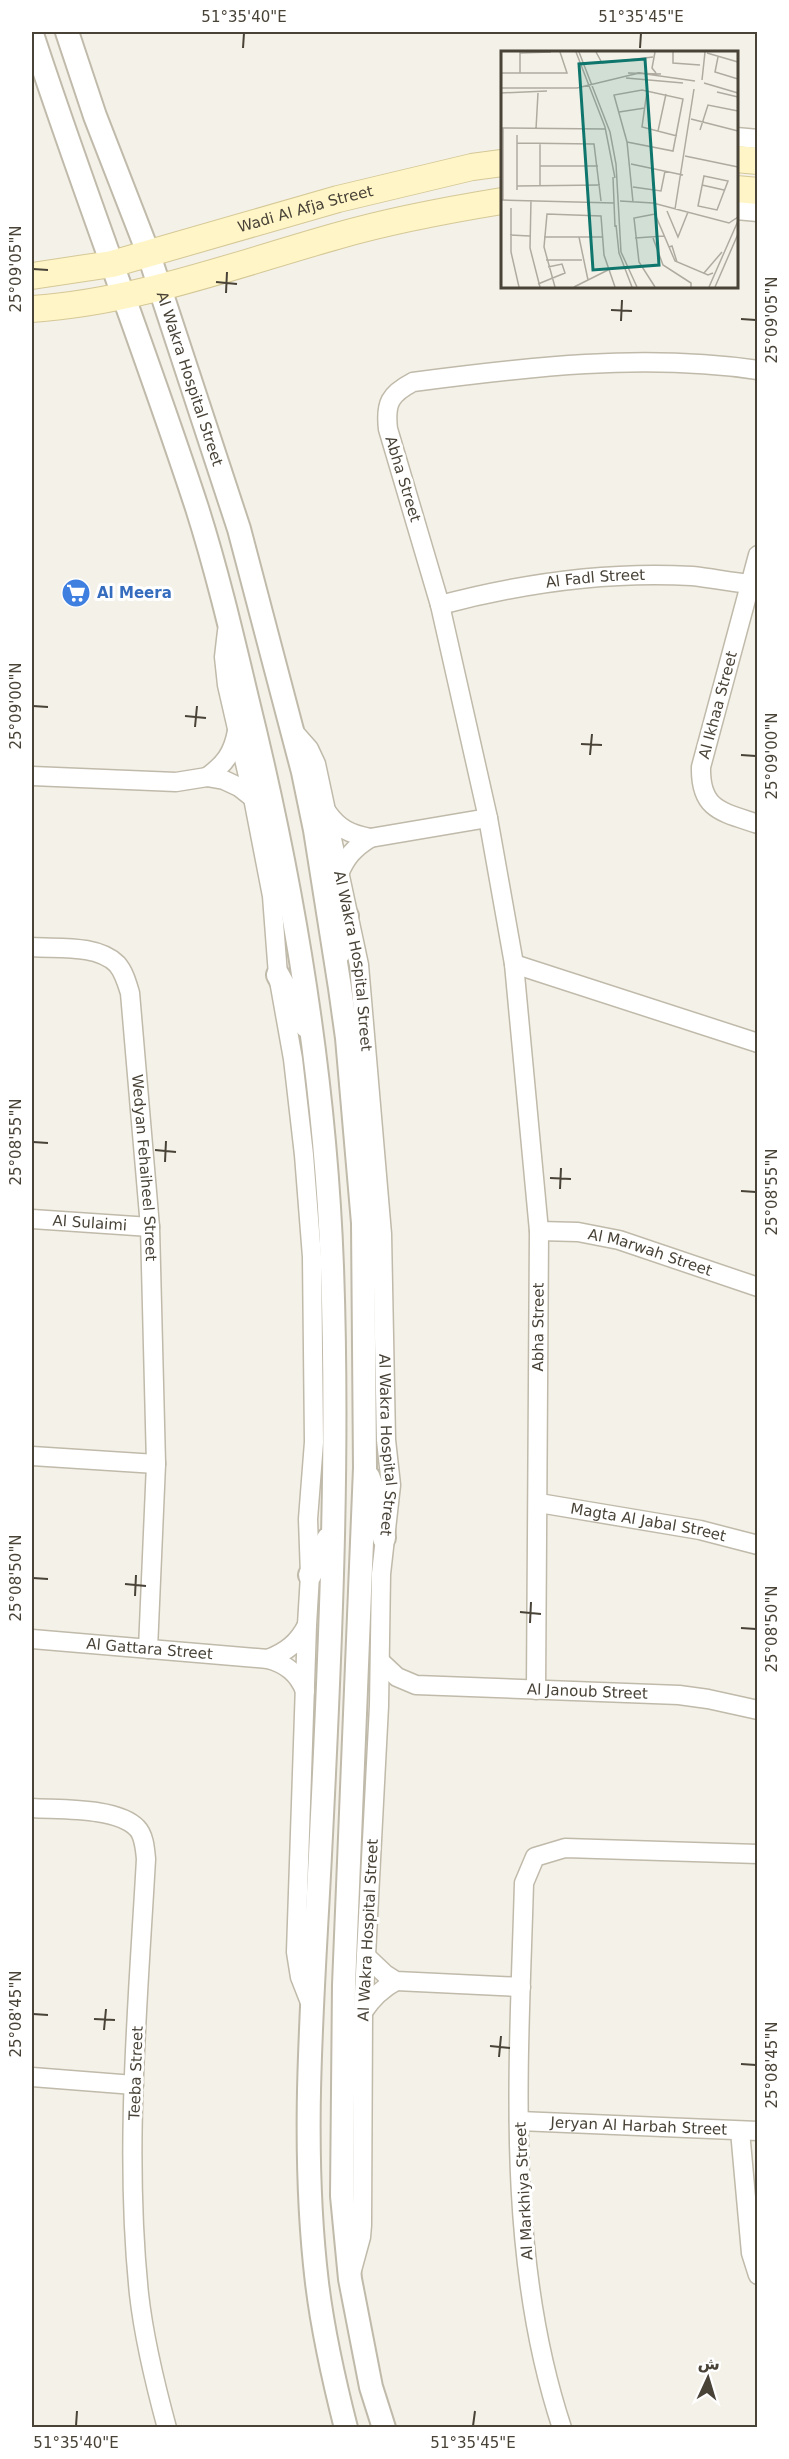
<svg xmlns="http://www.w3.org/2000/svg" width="789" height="2459" viewBox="0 0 789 2459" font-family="'DejaVu Sans','Noto Sans Arabic',sans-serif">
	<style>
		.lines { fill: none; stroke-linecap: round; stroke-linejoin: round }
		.minor-casing { stroke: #c0baaa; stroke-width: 21 }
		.tertiary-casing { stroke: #c0baaa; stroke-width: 26 }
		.secondary-casing { stroke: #d5c897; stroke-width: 28 }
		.minor { stroke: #fff; stroke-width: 18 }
		.tertiary { stroke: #fff; stroke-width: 22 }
		.secondary { stroke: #fff5c7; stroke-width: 26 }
		.ticks { fill: none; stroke: #484237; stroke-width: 2 }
		.labels { text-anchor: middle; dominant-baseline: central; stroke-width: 6; stroke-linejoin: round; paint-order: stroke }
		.street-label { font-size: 15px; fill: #484237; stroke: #fff }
		.shop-label { font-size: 15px; font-weight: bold; fill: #366cbe; stroke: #fff; text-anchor: start }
		.inset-road { fill: none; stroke: #afaba1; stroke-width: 1.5 }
		.view { fill: #0f766e; fill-opacity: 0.15; stroke: #0f766e; stroke-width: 3 }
		.inset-edge { fill: none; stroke: #484237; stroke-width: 3 }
		.neatline { fill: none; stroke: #484237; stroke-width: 2 }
		.ticks-label { font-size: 15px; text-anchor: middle; fill: #484237 }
	</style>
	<rect width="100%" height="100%" fill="#f4f1e8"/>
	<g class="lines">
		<g class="minor-casing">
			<g id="minor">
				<path d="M736 137 758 139"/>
				<path d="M736 210 758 212"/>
				<path d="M758 555 701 767C700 810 722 812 758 824"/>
				<path id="s1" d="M440 605C523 583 605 571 692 576 711 578 731 582 751 584"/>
				<path d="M227 631 224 657 227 685 253 798 272 896 278 975 293 1059 304 1155 312 1257 314 1442 308 1519 310 1575 307 1625 296 1952 300 1977 311 2005"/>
				<path id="s2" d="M294 732 309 749 316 764 359 965 382 1234 386 1440 391 1485 381 1574 379 1706 363 2013 362 2225 361 2237 352 2270"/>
				<path d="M32 776 176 782 207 777 224 780 239 787 253 798"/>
				<path d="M207 777C225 764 233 753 237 731"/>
				<path d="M327 812C339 829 350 834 370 838L488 818"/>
				<path d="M339 874C346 857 354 848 370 838"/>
				<path id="s3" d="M32 947C57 949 97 944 117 964 124 972 127 983 130 993L150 1227 156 1464 148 1649"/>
				<path d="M514 964 758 1043"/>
				<path id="s4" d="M32 1219 150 1227"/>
				<path id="s5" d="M539 1231 578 1232 619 1240 758 1287"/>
				<path d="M32 1456 156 1464"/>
				<path id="s6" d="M539 1503 700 1530 758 1545"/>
				<path id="s7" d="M32 1639 268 1659C286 1664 298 1673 305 1691"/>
				<path d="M268 1659C286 1652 298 1643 307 1625"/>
				<path id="s8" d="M381 1662 397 1677 416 1685 679 1695 708 1699 758 1710"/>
				<path id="s9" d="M536 1690 539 1231 514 964 488 818 440 605 388 429C385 403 390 394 413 382 528 367 643 353 758 370"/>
				<path d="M32 1808C59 1810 117 1807 137 1828 144 1835 145 1848 146 1859 138 2003 124 2150 139 2294 144 2339 155 2384 167 2428"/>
				<path d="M366 1956 385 1974 396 1981 521 1987"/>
				<path d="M363 2012C372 1998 381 1989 396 1981"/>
				<path d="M32 2077 134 2085"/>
				<path id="s10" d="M519 2121 758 2131"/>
				<path d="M740 2131 751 2253 758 2275"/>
				<path d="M562 2428C504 2253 519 2063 524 1883L535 1857 565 1848 758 1854"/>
			</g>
		</g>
		<g class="tertiary-casing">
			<g id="tertiary">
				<path id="s11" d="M67 32 95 116 149 255 239 529 303 772 315 830 340 988 347 1038 363 1223 365 1468 344 1985 342 2196 350 2279 371 2387 384 2428"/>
				<path d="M32 34C84 193 145 349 197 508 217 571 232 635 247 698 293 884 325 1075 332 1267 339 1463 330 1659 320 1855 313 1997 300 2141 317 2283 323 2332 334 2381 346 2428"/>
				<path d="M339 953 347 916"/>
				<path d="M278 975 306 1026"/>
				<path d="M368 1476 382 1513 384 1538"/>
				<path d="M310 1575 328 1539"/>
			</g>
		</g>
		<g class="secondary-casing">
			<g id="secondary">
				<path d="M736 159 758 161"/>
				<path d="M736 189 758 191"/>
				<path id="s12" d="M32 276 112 264 338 199 472 167 502 163"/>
				<path d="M32 309C137 302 237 264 337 236 392 220 447 210 502 201"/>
			</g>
		</g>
		<use href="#minor" class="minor"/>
		<use href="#tertiary" class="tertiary"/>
		<use href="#secondary" class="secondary"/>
	</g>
	<path class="ticks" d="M243 48 244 33M640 48 641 33M33 269 48 270M216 282 237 284M226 293 227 272M611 310 632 311M741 319 756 320M621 321 622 300M33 706 48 707M185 716 206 718M195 727 197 706M581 744 602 745M590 755 592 734M741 755 756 756M33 1142 48 1143M155 1150 176 1152M165 1162 166 1141M550 1178 571 1179M560 1189 561 1168M741 1191 756 1192M33 1578 48 1579M125 1584 146 1586M135 1596 136 1575M520 1612 541 1614M530 1623 531 1602M741 1628 756 1629M33 2014 48 2015M94 2019 115 2020M104 2030 106 2009M490 2046 510 2048M499 2057 501 2036M741 2064 756 2065M76 2426 77 2411M473 2426 475 2411"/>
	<defs>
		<g id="supermarket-disc" transform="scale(1.5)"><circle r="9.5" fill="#3f7fe0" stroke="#fff"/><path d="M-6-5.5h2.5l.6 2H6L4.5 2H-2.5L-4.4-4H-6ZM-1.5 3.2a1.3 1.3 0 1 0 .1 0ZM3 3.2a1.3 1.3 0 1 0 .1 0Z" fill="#fff"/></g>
	</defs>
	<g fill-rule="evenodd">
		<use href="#supermarket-disc" x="76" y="593"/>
	</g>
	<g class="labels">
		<g class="street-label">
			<text stroke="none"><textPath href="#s12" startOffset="282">Wadi Al Afja Street</textPath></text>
			<text stroke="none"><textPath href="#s11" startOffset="368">Al Wakra Hospital Street</textPath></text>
			<text transform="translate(403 479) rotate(73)">Abha Street</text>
			<text stroke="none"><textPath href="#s1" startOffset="158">Al Fadl Street</textPath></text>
			<text transform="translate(718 705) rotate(-75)">Al Ikhaa Street</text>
			<text stroke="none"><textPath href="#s2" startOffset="240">Al Wakra Hospital Street</textPath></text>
			<text stroke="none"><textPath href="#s3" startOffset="296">Wedyan Fehaiheel Street</textPath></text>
			<text stroke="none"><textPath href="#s4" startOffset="58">Al Sulaimi</textPath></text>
			<text stroke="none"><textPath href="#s5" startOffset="114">Al Marwah Street</textPath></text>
			<text stroke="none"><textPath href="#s9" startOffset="363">Abha Street</textPath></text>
			<text stroke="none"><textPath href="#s2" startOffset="726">Al Wakra Hospital Street</textPath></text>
			<text stroke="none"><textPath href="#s6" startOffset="111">Magta Al Jabal Street</textPath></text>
			<text stroke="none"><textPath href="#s7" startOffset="118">Al Gattara Street</textPath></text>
			<text stroke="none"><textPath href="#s8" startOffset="214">Al Janoub Street</textPath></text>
			<text transform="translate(368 1930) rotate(-87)">Al Wakra Hospital Street</text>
			<text transform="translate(136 2073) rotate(-88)">Teeba Street</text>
			<text stroke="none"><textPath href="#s10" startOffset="120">Jeryan Al Harbah Street</textPath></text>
			<text transform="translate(524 2191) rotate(-93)">Al Markhiya Street</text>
		</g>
		<g class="shop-label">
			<text x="97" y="593">Al Meera</text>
		</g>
	</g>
	<g transform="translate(501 51)">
		<rect width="237" height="237" fill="#f4f1e8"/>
		<path class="inset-road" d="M75 1 104 76 114 127M78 1 109 81 115 113 120 201 136 236M95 1 101 12 152 6M154 1 151 17 155 22M172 1V12L199 14M19 2 50 1M206 2 237 11M217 6 214 21 237 28M0 22H66L59 1M19 22V1M127 22 160 23M125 27 182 32M201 29 204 1M203 32 237 42M0 37H76L138 22 194 30M146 40 141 76 176 85M216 41 237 46M0 42 46 40M118 61 144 57M190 68 237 80M0 77 104 78M2 77V149M35 78 37 42M199 79 207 54 237 60M157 80 165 43M16 84V139M126 91 172 100 182 48 141 39 113 44 126 91 132 151M16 92 93 93 100 150M39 92V135M184 105 237 116M130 113 182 124M39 115H97M203 125 227 130 216 159 197 155ZM112 126 114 176M201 134 223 139M16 135 99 134M132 136 160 140 164 120M0 149 113 152M30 149 29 197 39 236M119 150 152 152 228 172 237 166M154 152V163L174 210 207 224 212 222M10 157V201L18 236M174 158 193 38M166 160 177 186 187 161M115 174 118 202 131 236M9 184 29 185M43 186H101M78 186 87 229M134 187 163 185M152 187 162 214 190 232V236M168 196 171 195 176 211M45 209H81M203 222 221 201M37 233 64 222 61 213 47 216M54 236 43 196 46 163 100 165 103 204 114 236M73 236 107 219M154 236 138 211 133 167 154 163M208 236 237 170M214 236 237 183"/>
		<path class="view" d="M144 8 158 214 92 219 78 13Z"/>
		<rect width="237" height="237" class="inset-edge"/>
	</g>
	<rect width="789" height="2459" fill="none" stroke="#ffffff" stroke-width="66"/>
	<g transform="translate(708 2378) rotate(4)" stroke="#ffffff" stroke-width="4.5" paint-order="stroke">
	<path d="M0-4.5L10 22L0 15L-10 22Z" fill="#484237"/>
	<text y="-9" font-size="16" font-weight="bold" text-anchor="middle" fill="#484237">ش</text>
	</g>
	<rect x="33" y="33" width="723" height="2393" class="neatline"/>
	<g class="ticks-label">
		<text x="244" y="22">51°35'40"E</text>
		<text x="641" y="22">51°35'45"E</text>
		<text transform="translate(16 269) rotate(-90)" y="5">25°09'05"N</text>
		<text transform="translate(772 320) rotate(-90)" y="5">25°09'05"N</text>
		<text transform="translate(16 706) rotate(-90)" y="5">25°09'00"N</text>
		<text transform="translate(772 756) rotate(-90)" y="5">25°09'00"N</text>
		<text transform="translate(16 1142) rotate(-90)" y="5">25°08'55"N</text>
		<text transform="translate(772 1192) rotate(-90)" y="5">25°08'55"N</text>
		<text transform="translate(16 1578) rotate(-90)" y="5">25°08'50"N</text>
		<text transform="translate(772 1629) rotate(-90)" y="5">25°08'50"N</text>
		<text transform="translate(16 2014) rotate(-90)" y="5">25°08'45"N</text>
		<text transform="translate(772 2065) rotate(-90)" y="5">25°08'45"N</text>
		<text x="76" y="2448">51°35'40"E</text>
		<text x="473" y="2448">51°35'45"E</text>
	</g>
</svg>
